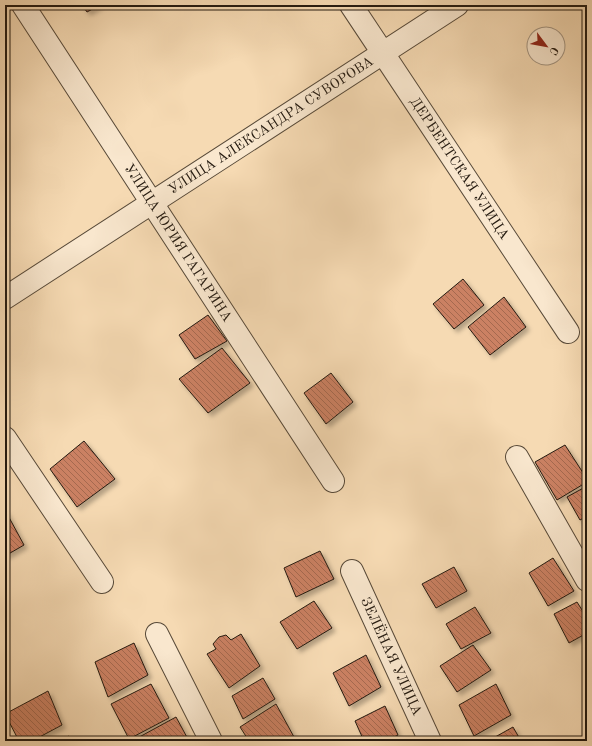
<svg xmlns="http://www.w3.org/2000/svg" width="592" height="746" viewBox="0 0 592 746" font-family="'Old Standard TT',serif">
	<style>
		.building { fill: url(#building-back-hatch); stroke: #241a10; filter: url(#shadow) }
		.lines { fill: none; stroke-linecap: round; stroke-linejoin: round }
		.minor-casing { stroke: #584a39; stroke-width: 24 }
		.minor { stroke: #f9e7ce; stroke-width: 22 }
		.labels { text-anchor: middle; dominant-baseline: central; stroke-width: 3.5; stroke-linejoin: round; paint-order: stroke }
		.street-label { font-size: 14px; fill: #241a10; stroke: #f9e7ce }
	</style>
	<defs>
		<pattern id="building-back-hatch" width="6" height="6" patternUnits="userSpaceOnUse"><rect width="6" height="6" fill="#cb8163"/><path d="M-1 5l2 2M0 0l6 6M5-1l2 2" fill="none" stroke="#a56950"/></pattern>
		<filter id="shadow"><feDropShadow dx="3.5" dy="3.5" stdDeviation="2" flood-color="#0004"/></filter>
	</defs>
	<rect width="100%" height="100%" fill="#f6dab3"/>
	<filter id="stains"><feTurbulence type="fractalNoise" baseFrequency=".005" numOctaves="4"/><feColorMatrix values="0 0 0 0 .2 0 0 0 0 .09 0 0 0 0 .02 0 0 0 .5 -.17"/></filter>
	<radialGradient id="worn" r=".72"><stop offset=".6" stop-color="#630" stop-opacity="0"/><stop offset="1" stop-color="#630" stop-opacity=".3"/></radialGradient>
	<g class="building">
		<path d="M82 5H100L87 12Z"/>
		<path d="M463 279 484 305 454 329 433 304Z"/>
		<path d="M504 297 526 327 490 355 468 327Z"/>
		<path d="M208 315 227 341 195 359 179 335Z"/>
		<path d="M222 348 250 383 208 413 179 379Z"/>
		<path d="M331 373 353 402 326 424 304 393Z"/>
		<path d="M84 441 115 479 77 507 50 469Z"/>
		<path d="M565 445 587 479V482L557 500 535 462Z"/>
		<path d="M587 486V516L580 520 567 497Z"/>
		<path d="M5 510 24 545 5 556Z"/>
		<path d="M320 551 334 579 296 597 284 568Z"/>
		<path d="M553 558 574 591 548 606 529 573Z"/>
		<path d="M454 567 467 591 436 608 422 584Z"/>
		<path d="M314 601 332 628 297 649 280 622Z"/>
		<path d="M577 602 587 618V633L569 643 554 614Z"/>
		<path d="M475 607 491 633 461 649 446 624Z"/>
		<path d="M241 634 260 666 229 688 207 654 216 649 213 644 219 637 226 635 231 640Z"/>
		<path d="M134 643 148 675 108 697 95 662Z"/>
		<path d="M473 645 491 670 457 692 440 666Z"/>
		<path d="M366 655 381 687 349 706 333 673Z"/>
		<path d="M263 678 275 699 243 719 232 696Z"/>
		<path d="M151 684 169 718 129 739 111 704Z"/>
		<path d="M496 684 511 715 474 736 459 705Z"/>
		<path d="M48 691 62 725 32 741H19L5 714Z"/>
		<path d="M276 704 294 737 289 741H249L240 727Z"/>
		<path d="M385 706 398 735 386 741H364L355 721Z"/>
		<path d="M176 717 189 741H132Z"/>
		<path d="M513 727 521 741H488Z"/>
		<path d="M69 736 72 741H60Z"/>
	</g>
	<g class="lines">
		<g class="minor-casing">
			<g id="minor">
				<path id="s1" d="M23 5 333 481"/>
				<path id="s2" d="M351 5 568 332"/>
				<path id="s3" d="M5 298 457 5"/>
				<path d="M5 438 102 582"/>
				<path d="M517 457 587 580"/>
				<path id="s4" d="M352 571 430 741"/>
				<path d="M157 634 211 741"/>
			</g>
		</g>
		<use href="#minor" class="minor"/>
	</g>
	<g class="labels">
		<g class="street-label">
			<text stroke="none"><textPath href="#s3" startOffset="317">УЛИЦА АЛЕКСАНДРА СУВОРОВА</textPath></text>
			<text stroke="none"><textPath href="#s2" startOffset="196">ДЕРБЕНТСКАЯ УЛИЦА</textPath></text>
			<text stroke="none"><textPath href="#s1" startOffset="284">УЛИЦА ЮРИЯ ГАГАРИНА</textPath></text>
			<text stroke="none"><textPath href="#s4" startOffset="94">ЗЕЛЁНАЯ УЛИЦА</textPath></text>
		</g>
	</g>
	<rect width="592" height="746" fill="none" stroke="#f6dab3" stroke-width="20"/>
	<rect x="6" y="6" width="580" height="734" fill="none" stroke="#241a10" stroke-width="2"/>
	<rect x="10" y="10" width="572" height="726" fill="none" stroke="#241a10"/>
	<g transform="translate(546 46) rotate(122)"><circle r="19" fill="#f9e7ce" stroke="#a49582"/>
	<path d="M0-3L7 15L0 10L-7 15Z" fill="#8f2418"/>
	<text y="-6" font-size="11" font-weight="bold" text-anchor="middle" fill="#241a10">С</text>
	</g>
	<rect width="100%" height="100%" filter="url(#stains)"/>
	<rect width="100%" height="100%" fill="url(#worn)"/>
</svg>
